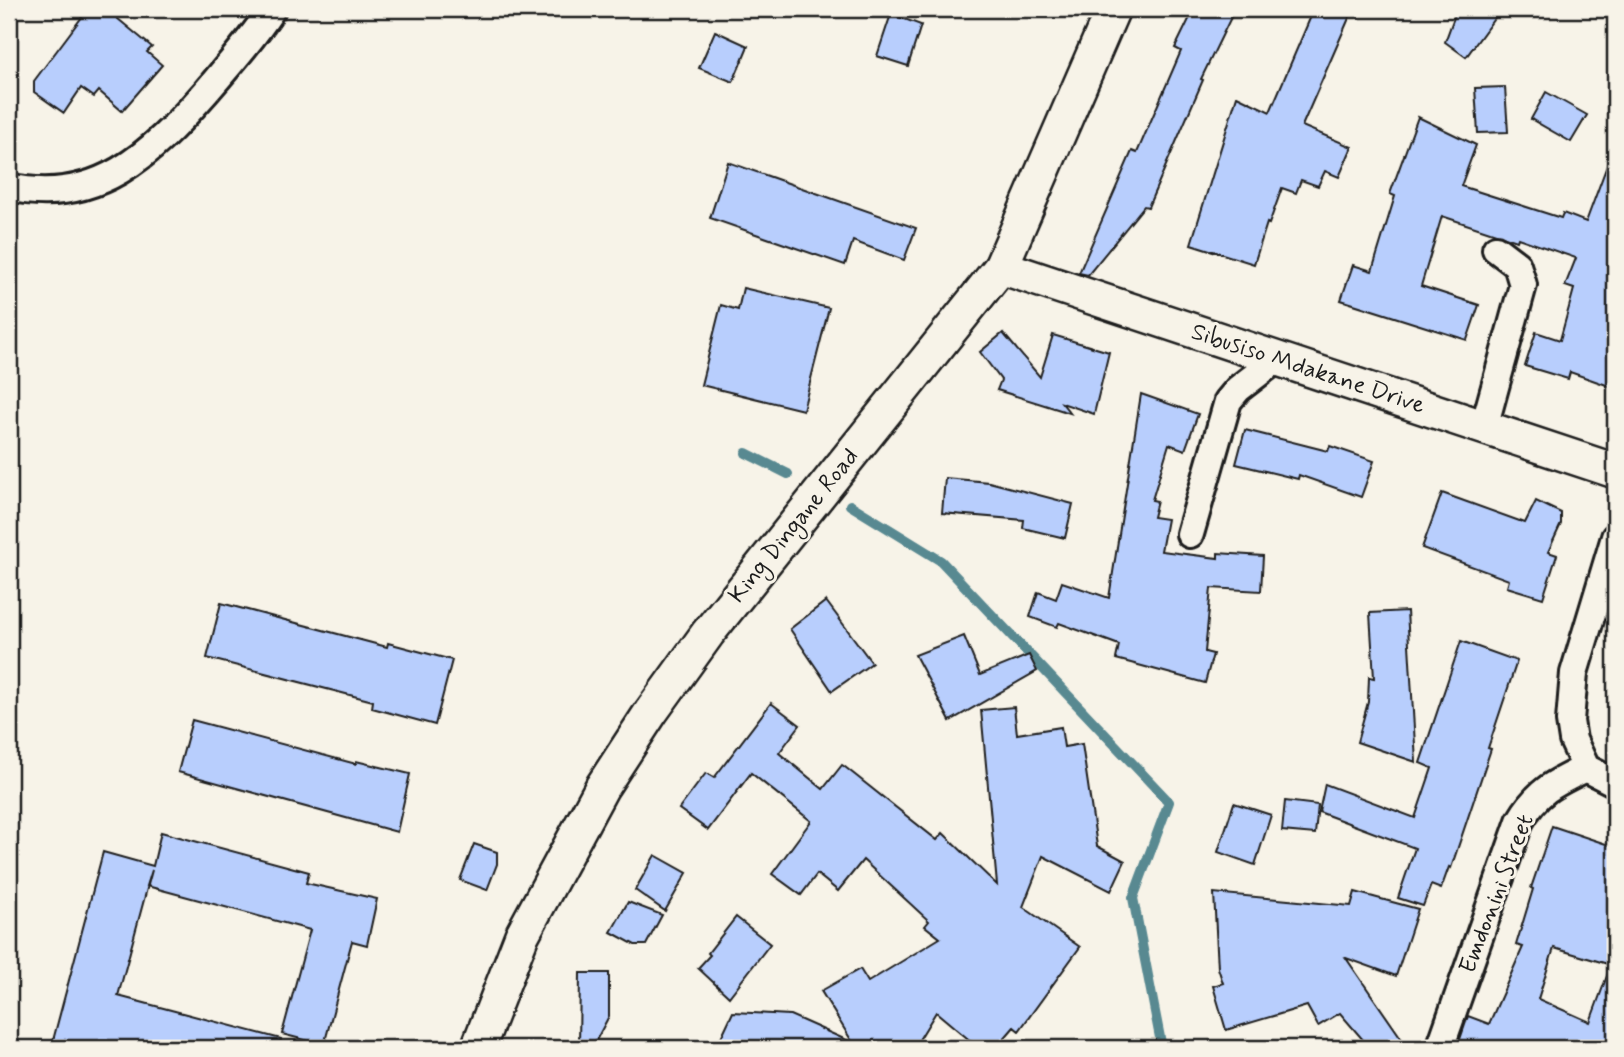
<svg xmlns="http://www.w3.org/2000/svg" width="1624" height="1057" viewBox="0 0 1624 1057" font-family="Mynerve,sans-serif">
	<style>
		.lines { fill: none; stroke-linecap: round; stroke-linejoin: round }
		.stream { stroke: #598991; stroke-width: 10 }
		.building { fill: #b8cefd; stroke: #1c1c1c; stroke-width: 2; fill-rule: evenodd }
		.minor-casing { stroke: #1c1c1c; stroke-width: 32 }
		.tertiary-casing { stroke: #1c1c1c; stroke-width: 38 }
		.minor { stroke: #f7f3e8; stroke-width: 26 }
		.tertiary { stroke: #f7f3e8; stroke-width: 33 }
		.labels { text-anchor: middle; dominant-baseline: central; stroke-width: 6; stroke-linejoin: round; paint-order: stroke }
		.street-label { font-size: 24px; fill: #1c1c1c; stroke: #f7f3e8 }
	</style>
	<rect width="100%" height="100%" fill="#f7f3e8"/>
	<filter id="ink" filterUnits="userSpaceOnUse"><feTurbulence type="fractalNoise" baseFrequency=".0143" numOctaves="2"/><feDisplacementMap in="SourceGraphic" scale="14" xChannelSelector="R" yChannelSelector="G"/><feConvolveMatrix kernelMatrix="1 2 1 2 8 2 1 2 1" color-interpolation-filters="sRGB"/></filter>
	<g filter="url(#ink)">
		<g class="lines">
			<g class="stream">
				<path d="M746 453 788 474"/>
				<path d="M850 505 941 561 1169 802 1133 898 1162 1048"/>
			</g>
		</g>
		<g class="building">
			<path d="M88 9H106L152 47 147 52 162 65 122 111 99 91 94 97 81 88 64 113 34 92V81Z"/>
			<path d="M1194 9H1235L1201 79 1203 80 1148 207 1144 206 1088 275 1079 273 1132 151 1137 153 1181 51 1175 48Z"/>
			<path d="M1314 9H1353L1302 126 1352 147 1339 177 1325 171 1318 186 1301 180 1296 193 1282 188 1269 224 1267 223 1254 264 1191 244 1237 96 1270 112Z"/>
			<path d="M1457 9H1501L1466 57 1445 42Z"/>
			<path d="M891 14 921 25 908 66 877 56Z"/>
			<path d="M715 31 748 46 733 82 699 68Z"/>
			<path d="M1505 87 1508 132 1478 133 1475 88Z"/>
			<path d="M1546 92 1587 115 1571 142 1531 119Z"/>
			<path d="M1418 117 1476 145 1461 186 1561 218 1563 213 1586 222 1612 152 1615 153V388L1570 372 1568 379 1525 366 1536 332 1560 340 1574 289 1565 286 1576 258 1518 238 1517 241 1442 216 1421 286 1479 305 1467 340 1341 300 1353 265 1372 271 1395 196 1390 194Z"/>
			<path d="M728 162 916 228 904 260 853 241 845 265 710 218Z"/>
			<path d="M743 288 829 308 803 410 701 385 721 305 738 310Z"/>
			<path d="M1003 333 1040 377 1053 335 1109 352 1094 414 1062 403 1070 413 997 390 1001 380 980 352Z"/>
			<path d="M1141 394 1198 414 1185 450 1169 444 1152 500 1157 501 1153 517 1167 519 1161 551 1218 558V553L1263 556 1261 591 1211 588 1205 652 1213 654 1205 683 1116 659 1119 645 1059 623 1057 627 1030 617 1038 592 1056 599 1062 582 1109 598Z"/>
			<path d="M1245 430 1328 451 1330 446 1374 461 1361 497 1299 475 1298 479 1236 464Z"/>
			<path d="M945 478 989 482 1073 504 1065 538 1023 528 1024 520 942 513Z"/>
			<path d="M1442 493 1525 523 1536 501 1561 513V524L1548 552 1557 555 1543 598 1507 587 1509 580 1422 548Z"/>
			<path d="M826 601 872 663 832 691 790 629Z"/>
			<path d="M221 603 387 647 388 643 452 660 435 725 372 708 373 701 207 658Z"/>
			<path d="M1407 611 1416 762 1357 742 1368 702 1369 677 1374 678 1370 613Z"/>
			<path d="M964 636 980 675 1029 655 1037 671 950 721 915 655Z"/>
			<path d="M1461 641 1517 661 1488 748 1491 749 1451 868 1449 867 1441 889 1431 885 1423 906 1398 898 1415 848 1319 812 1325 784 1415 818 1432 768 1420 763Z"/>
			<path d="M771 703 800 725 779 753 823 789 842 765 845 767 937 840 943 833 997 885 981 710 1014 707 1017 734 1061 727 1064 747 1082 744 1097 846 1125 861 1111 891 1043 856 1023 907 1080 947 1019 1031 1014 1027 996 1048H979L936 1012 914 1048H716L733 1012 790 1015 853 1043 821 991 860 969 868 982 940 938 925 926 929 921 863 860 838 891 817 874 801 895 772 874 811 821 751 773 708 830 679 809 706 773 714 778Z"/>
			<path d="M192 720 356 764V761L410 774 397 832 178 772Z"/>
			<path d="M1285 801 1318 805 1315 834 1282 831Z"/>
			<path d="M1234 803 1271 815 1255 865 1218 852Z"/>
			<path d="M1552 826 1615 847V1048H1457L1468 1016 1489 1024 1523 947 1516 945 1533 889 1531 888ZM1554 948 1611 965 1590 1022 1538 999Z"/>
			<path d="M161 832 309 872 306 883 377 899 367 945 352 941 324 1045 282 1034 310 930 147 886 152 870 118 996 281 1039 279 1048H51L103 852 153 866Z"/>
			<path d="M474 844 497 852V864L487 890 460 880Z"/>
			<path d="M655 855 687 873 665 911 635 890Z"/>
			<path d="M1355 892 1418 909 1396 976 1346 958 1408 1048H1370L1340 1013 1318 1026 1307 1006 1226 1030 1213 986 1223 983 1218 968 1214 893 1351 906Z"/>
			<path d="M628 902 662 915 646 945H635L611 932Z"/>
			<path d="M736 917 770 944 729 997 698 968 710 955 708 953Z"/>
			<path d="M580 973H609V1016L592 1048H579Z"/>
		</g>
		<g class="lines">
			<g class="minor-casing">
				<g id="minor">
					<path d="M9 187C97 207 151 154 205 93 229 65 252 39 272 9"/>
					<path d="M1484 427 1523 285 1517 265 1496 249"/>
					<path d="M1190 534 1228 401 1238 389 1277 359"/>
					<path d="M1615 537 1574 673 1570 721 1573 740 1586 768 1615 783"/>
					<path d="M1440 1048 1520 821C1538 790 1555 783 1586 768"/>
				</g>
			</g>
			<g class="tertiary-casing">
				<g id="tertiary">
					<path d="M1001 267 1615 471"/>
					<path d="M478 1048 522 935 602 787 651 712 708 633 1001 267 1113 9"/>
				</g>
			</g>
			<use href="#minor" class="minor"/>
			<use href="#tertiary" class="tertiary"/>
		</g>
	</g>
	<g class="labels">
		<g class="street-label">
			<text transform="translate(1308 369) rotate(18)">Sibusiso Mdakane Drive</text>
			<text transform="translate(794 526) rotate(-51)">King Dingane Road</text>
			<text transform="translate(1497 894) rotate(-69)">Emdonini Street</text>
		</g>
	</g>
	<rect width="1624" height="1057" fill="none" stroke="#f7f3e8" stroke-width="35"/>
	<rect x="18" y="18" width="1589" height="1022" fill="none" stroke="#1c1c1c" stroke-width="2.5" filter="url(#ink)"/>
</svg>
